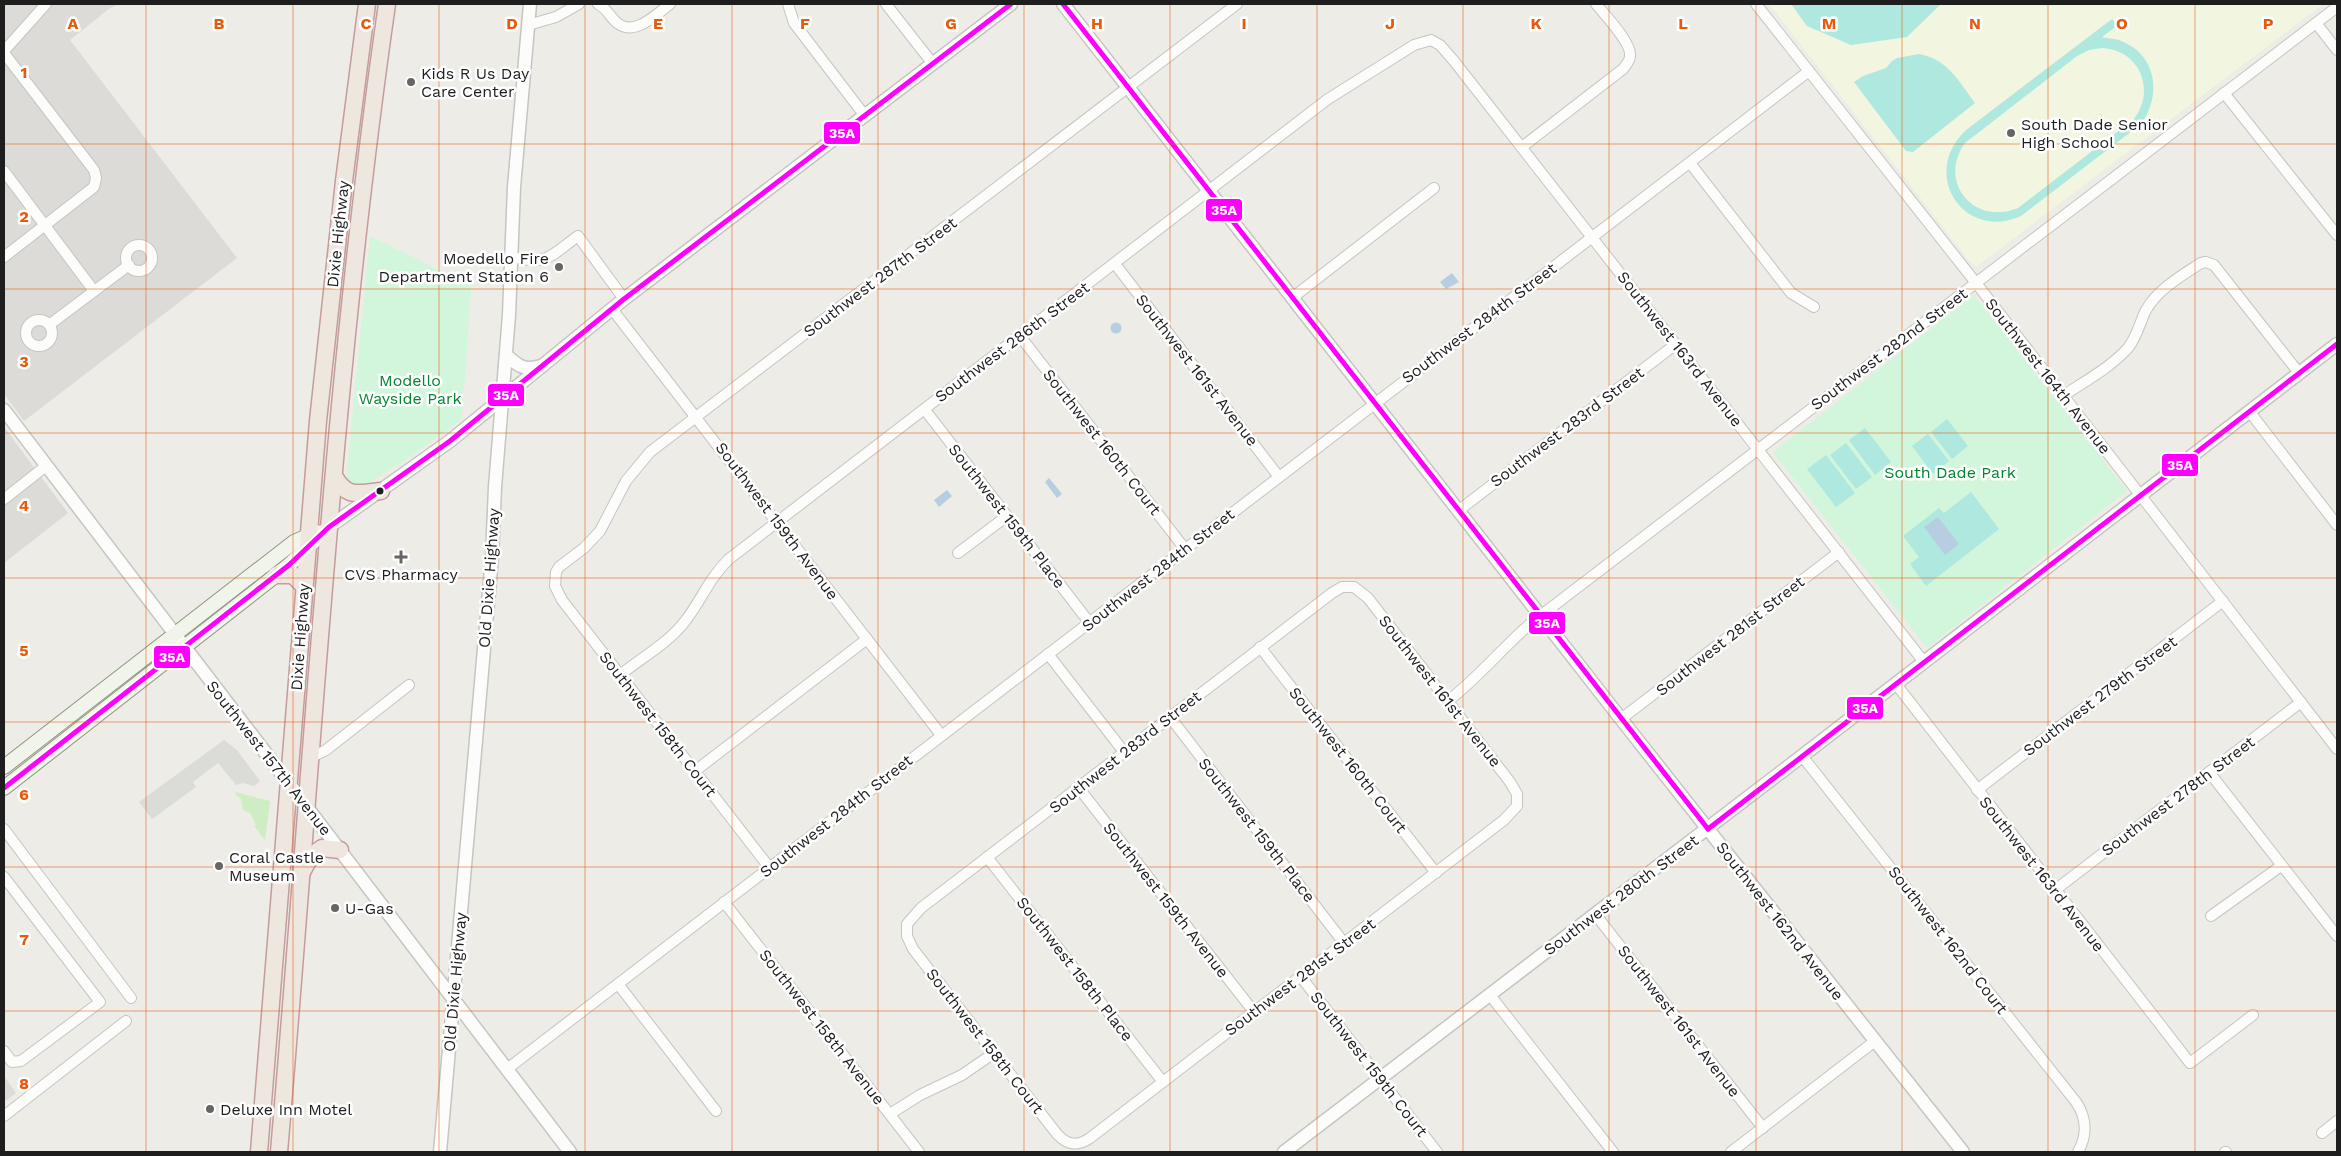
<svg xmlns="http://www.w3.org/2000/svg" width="2341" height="1156" viewBox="0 0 2341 1156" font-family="'Work Sans',sans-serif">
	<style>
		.residential { fill: #dcdbd8 }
		.education { fill: #f2f6e1 }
		.grass { fill: #cfedc2 }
		.park { fill: #d2f6dc }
		.pitch { fill: #aee8de; fill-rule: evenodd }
		.parking { fill: #dbdbd8 }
		.water { fill: #b7cee2 }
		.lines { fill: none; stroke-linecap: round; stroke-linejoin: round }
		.minor-casing { stroke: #c5c5c2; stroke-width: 12 }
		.tertiary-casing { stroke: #c5c5c2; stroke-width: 15 }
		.secondary-casing { stroke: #90977e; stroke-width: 16 }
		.trunk-casing { stroke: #c49c9c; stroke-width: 19 }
		.minor { stroke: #fcfcfb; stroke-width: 10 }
		.tertiary { stroke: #fcfcfb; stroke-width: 12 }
		.secondary { stroke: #f1f4ea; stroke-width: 14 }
		.trunk { stroke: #eee7e0; stroke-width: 16 }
		.bus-1-casing { stroke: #fff; stroke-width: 9 }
		.bus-1 { stroke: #f0f; stroke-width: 5 }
		.grid { fill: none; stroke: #e8590c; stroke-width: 1; stroke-opacity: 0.55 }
		.poi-dot { fill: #666664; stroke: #fff; stroke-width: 2 }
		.bus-dot { fill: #1e1e1e; stroke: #fff; stroke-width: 2 }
		.labels { text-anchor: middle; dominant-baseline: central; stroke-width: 5; stroke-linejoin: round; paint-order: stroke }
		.poi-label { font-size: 16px; fill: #1e1e1e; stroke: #fff; text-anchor: start }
		.street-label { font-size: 16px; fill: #1e1e1e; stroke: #fff }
		.park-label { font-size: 16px; fill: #038530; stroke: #fff }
		.grid-label { font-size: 16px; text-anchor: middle; font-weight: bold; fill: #e8590c; stroke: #fff; stroke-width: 5; stroke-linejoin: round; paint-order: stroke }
		.line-badge { stroke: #fff; stroke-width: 2 }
		.badge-label { font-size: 14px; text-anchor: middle; font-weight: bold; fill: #fff }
	</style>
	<rect width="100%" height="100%" fill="#edece6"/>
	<g class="residential">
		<path d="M4 4H120L110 8 70 40 237 258 24 421 4 394Z"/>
		<path d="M4 427 68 513 4 563Z"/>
		<path d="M4 1076 16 1093 4 1102Z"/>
	</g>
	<path class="education" d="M1769 4H2323L1977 266 1971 263Z"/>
	<path class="grass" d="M235 792 270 801 265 840 254 826 256 825 250 813 243 810 241 799 236 795Z"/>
	<g class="park">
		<path d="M370 236 471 286 463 407 461 420 410 457 365 485 353 487 346 483V479Z"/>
		<path d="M1974 295 2127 491 1927 648 1773 452Z"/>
	</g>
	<g class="pitch">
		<path d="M1791 4H1941L1907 37 1851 45 1807 26Z"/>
		<path d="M2112 19 2118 25 2102 37C2108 39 2115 38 2121 41 2157 55 2162 95 2141 124L2021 216C1964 242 1919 174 1966 130ZM2102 48C2140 50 2156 90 2134 119L2018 208C1974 226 1937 182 1965 143L2077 56 2089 50Z"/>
		<path d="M1919 54C1948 59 1959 82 1975 103L1913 152 1906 151 1854 82 1863 76 1886 68 1892 61 1897 58Z"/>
		<path d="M1947 419 1968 446 1952 459 1931 432Z"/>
		<path d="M1865 428 1891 462 1875 475 1849 440Z"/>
		<path d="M1928 434 1949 461 1933 474 1912 446Z"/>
		<path d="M1846 443 1872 477 1856 489 1830 455Z"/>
		<path d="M1826 455 1855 493 1836 507 1807 469Z"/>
		<path d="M1971 492 1999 529 1926 586 1910 564 1919 557 1903 536 1939 508 1944 513Z"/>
	</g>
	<path class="parking" d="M224 740 237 750 260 781 254 786 243 783 236 785 218 763 193 782 196 787 152 819 139 802Z"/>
	<g class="water">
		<path d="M1452 273 1459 282 1446 289 1440 282Z"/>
		<circle cx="1116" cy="328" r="5.5"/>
		<path d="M1049 478 1062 494 1057 498 1045 482Z"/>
		<path d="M947 490 952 496 939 507 934 500Z"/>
		<path d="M1938 517 1959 544 1945 555 1924 527Z"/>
	</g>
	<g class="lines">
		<g class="minor-casing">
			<g id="minor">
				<path d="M598 4C606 8 609 15 615 21 633 39 655 15 670 4"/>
				<path d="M788 4 794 23 865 116"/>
				<path d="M886 4 933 64"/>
				<path d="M1756 4 1976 283 2337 749"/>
				<path d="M2316 23 2337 50"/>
				<path d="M528 25 556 17 579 4"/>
				<path d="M4 51 46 4"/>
				<path d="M4 53 94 170 96 178 94 187 4 257"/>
				<path d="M2224 93 2337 235"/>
				<path d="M1522 147 1623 69C1626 65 1630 61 1630 56 1632 43 1604 14 1596 4"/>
				<path d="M1690 163 1791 293 1814 307"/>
				<path d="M4 171 94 291"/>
				<circle cx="139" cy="258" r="13"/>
				<path d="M512 257C548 266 550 256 578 236L624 299"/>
				<path d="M1115 264 1279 477"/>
				<path d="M1292 298 1434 188"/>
				<path d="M612 309 941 735"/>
				<circle cx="39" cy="333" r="13"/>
				<path d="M49 325 129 265"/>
				<path d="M1020 336 1185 549"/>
				<path d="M2063 396C2085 381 2110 368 2128 348 2137 337 2140 322 2146 310 2158 289 2181 276 2201 263L2206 262 2214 265 2299 373"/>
				<path d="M925 410 1089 622"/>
				<path d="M2249 411 2337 525"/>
				<path d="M4 499 46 466"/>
				<path d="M1458 511 1676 344"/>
				<path d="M958 553 1007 516"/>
				<path d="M1342 587H1354L1368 598 1510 782 1517 794V806L1504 820 1090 1138C1077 1147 1067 1145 1057 1134L913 949 907 936V924L921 908 1332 593Z"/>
				<path d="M1260 647 1436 873"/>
				<path d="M1048 654 1124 752"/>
				<path d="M620 675C641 658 670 642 686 620 702 599 710 577 729 559L1328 99 1414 45 1431 40 1440 45 1454 61 1924 662"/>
				<path d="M1896 684 2190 1063 2253 1015"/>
				<path d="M1448 701C1479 677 1502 648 1531 623L2337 7"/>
				<path d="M1170 717 1344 943"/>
				<path d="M1621 719 1839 552"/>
				<path d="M1802 756 2076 1102C2087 1118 2087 1136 2078 1152"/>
				<path d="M310 758 326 750 409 685"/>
				<path d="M695 771 867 639"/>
				<path d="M2209 772 2337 936"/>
				<path d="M1078 787 1254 1012"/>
				<path d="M1977 790 2223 601"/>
				<path d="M4 829 131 998"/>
				<path d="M987 857 1163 1082"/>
				<path d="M769 867 562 600 555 586 556 572 559 567 584 548 600 531 626 481 650 452 1237 4"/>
				<path d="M4 877 100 1002 21 1061 12 1062 4 1051"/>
				<path d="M2055 890 2301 702"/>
				<path d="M724 902 919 1152"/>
				<path d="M1595 914 1763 1128"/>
				<path d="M2211 916 2281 866"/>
				<path d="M1301 977 1437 1152"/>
				<path d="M618 984 716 1111"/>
				<path d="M1490 995 1613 1152"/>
				<path d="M507 1069 1809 71"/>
				<path d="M890 1114 920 1095 962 1075 994 1053"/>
				<path d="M4 1116 126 1021"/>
				<path d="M2322 1133 2337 1121"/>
				<path d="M1731 1152 1875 1041"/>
				<path d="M2225 1152H2226"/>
			</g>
		</g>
		<g class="tertiary-casing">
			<g id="tertiary">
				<path d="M1063 4 1621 719 1963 1152"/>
				<path d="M506 355C518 366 524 371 541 366"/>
				<path d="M4 410 570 1152"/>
				<path d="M329 527 450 441 624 299 1011 4"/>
				<path d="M440 1152 492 557 495 487 509 315 514 187 530 4"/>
				<path d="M1284 1152 1802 756 2337 344"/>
			</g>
		</g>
		<g class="secondary-casing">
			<g id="secondary">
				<path d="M4 767 294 542 317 532"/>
				<path d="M4 788 289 565 329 527"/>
			</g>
		</g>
		<g class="trunk-casing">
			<g id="trunk">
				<path d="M334 476C347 499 358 493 381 491"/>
				<path d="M276 575H293L304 586"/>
				<path d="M302 872 310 857 322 848 340 850"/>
				<path d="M259 1152 318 421 344 181 367 4"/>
				<path d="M279 1152C312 769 332 385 387 4"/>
			</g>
		</g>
		<use href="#minor" class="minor"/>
		<use href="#tertiary" class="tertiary"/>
		<use href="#secondary" class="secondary"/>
		<use href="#trunk" class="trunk"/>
		<g class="bus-1-casing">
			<g id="bus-1">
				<path d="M1063 4 1708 829"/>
				<path d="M4 788 289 565 329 527 450 441 624 299 1011 4"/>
				<path d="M1708 829 2337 344"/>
			</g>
		</g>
		<use href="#bus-1" class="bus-1"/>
	</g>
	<path class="grid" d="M146 4V1152M293 4V1152M439 4V1152M585 4V1152M732 4V1152M878 4V1152M1024 4V1152M1170 4V1152M1317 4V1152M1463 4V1152M1609 4V1152M1756 4V1152M1902 4V1152M2048 4V1152M2195 4V1152M4 144H2337M4 289H2337M4 433H2337M4 578H2337M4 722H2337M4 867H2337M4 1011H2337"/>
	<g class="poi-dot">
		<circle cx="411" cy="82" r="5"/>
		<circle cx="2011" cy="133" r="5"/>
		<circle cx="559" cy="267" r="5"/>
		<path d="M398.5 549.5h5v5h5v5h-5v5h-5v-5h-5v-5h5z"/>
		<circle cx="219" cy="866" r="5"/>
		<circle cx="335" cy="908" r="5"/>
		<circle cx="210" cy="1109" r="5"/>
	</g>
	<circle class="bus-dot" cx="380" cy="491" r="4.5"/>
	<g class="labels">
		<g class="poi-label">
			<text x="421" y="73">Kids R Us Day<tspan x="421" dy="18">Care Center</tspan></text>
			<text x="2021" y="124">South Dade Senior<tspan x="2021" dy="18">High School</tspan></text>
			<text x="549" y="258" text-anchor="end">Moedello Fire<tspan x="549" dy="18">Department Station 6</tspan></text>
			<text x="401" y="574" text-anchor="middle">CVS Pharmacy</text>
			<text x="229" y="857">Coral Castle<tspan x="229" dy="18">Museum</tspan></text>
			<text x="345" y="908">U-Gas</text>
			<text x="220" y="1109">Deluxe Inn Motel</text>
		</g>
		<g class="street-label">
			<text transform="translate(338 234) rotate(-84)">Dixie Highway</text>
			<text transform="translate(880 277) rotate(-37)">Southwest 287th Street</text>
			<text transform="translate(1479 323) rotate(-37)">Southwest 284th Street</text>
			<text transform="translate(1012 342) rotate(-37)">Southwest 286th Street</text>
			<text transform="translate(1680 349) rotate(52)">Southwest 163rd Avenue</text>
			<text transform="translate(1889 349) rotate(-37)">Southwest 282nd Street</text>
			<text transform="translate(1197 370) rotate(52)">Southwest 161st Avenue</text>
			<text transform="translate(2048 376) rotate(52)">Southwest 164th Avenue</text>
			<text transform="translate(1567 427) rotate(-37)">Southwest 283rd Street</text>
			<text transform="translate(1102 442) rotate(52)">Southwest 160th Court</text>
			<text transform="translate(1007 516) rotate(52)">Southwest 159th Place</text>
			<text transform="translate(777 521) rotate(53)">Southwest 159th Avenue</text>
			<text transform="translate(1158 570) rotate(-38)">Southwest 284th Street</text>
			<text transform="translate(489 578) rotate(-86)">Old Dixie Highway</text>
			<text transform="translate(1730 636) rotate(-38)">Southwest 281st Street</text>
			<text transform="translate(300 637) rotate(-86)">Dixie Highway</text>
			<text transform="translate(1440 691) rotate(52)">Southwest 161st Avenue</text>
			<text transform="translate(2100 696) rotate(-37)">Southwest 279th Street</text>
			<text transform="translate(658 724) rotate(52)">Southwest 158th Court</text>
			<text transform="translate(1125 752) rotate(-38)">Southwest 283rd Street</text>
			<text transform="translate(269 758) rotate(52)">Southwest 157th Avenue</text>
			<text transform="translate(1348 760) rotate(52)">Southwest 160th Court</text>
			<text transform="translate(2178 796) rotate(-37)">Southwest 278th Street</text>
			<text transform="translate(836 816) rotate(-38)">Southwest 284th Street</text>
			<text transform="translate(1257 830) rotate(52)">Southwest 159th Place</text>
			<text transform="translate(2042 874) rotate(52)">Southwest 163rd Avenue</text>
			<text transform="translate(1621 895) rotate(-37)">Southwest 280th Street</text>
			<text transform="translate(1166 900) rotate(52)">Southwest 159th Avenue</text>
			<text transform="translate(1780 921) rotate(52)">Southwest 162nd Avenue</text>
			<text transform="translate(1948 940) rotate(52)">Southwest 162nd Court</text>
			<text transform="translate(1075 969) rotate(52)">Southwest 158th Place</text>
			<text transform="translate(1300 977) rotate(-37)">Southwest 281st Street</text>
			<text transform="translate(455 982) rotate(-85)">Old Dixie Highway</text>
			<text transform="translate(1679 1021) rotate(52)">Southwest 161st Avenue</text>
			<text transform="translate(822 1027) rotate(52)">Southwest 158th Avenue</text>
			<text transform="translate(985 1041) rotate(52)">Southwest 158th Court</text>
			<text transform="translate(1369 1064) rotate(52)">Southwest 159th Court</text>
		</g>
		<g class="park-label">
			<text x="410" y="380">Modello<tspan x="410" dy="18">Wayside Park</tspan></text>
			<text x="1950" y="472">South Dade Park</text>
		</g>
	</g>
	<g class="grid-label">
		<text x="73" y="29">A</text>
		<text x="219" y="29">B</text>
		<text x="366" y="29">C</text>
		<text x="512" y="29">D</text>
		<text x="658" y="29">E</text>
		<text x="805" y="29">F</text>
		<text x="951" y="29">G</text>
		<text x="1097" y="29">H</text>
		<text x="1244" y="29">I</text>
		<text x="1390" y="29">J</text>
		<text x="1536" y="29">K</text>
		<text x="1683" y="29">L</text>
		<text x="1829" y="29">M</text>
		<text x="1975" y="29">N</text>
		<text x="2122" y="29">O</text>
		<text x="2268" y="29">P</text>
		<text x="24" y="78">1</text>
		<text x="24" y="222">2</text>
		<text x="24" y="367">3</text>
		<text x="24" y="511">4</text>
		<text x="24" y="656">5</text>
		<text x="24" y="800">6</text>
		<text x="24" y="945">7</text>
		<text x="24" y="1089">8</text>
	</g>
	<g class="line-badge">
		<rect x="823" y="121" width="38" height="24" rx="5" fill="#f0f"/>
		<rect x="1205" y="198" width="38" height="24" rx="5" fill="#f0f"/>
		<rect x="487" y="383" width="38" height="24" rx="5" fill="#f0f"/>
		<rect x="2161" y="453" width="38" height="24" rx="5" fill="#f0f"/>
		<rect x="1528" y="611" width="38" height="24" rx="5" fill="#f0f"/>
		<rect x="153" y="645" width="38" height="24" rx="5" fill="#f0f"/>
		<rect x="1846" y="696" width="38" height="24" rx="5" fill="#f0f"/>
	</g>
	<g class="badge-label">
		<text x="842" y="138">35A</text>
		<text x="1224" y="215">35A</text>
		<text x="506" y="400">35A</text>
		<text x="2180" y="470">35A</text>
		<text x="1547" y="628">35A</text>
		<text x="172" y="662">35A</text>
		<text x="1865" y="713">35A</text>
	</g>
	<rect width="2341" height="1156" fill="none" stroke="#1e1e1e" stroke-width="10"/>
</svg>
